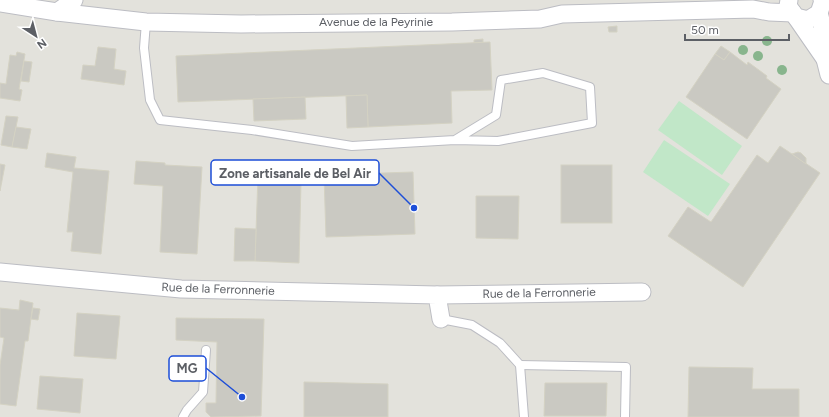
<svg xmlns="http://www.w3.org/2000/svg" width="829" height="417" viewBox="0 0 829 417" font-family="Figtree,sans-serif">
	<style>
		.industrial { fill: #e3e2dc }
		.green { fill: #c1e7c8 }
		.building { fill: #cac9c2; stroke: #d4d2c3 }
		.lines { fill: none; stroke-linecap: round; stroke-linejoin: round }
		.lane-casing { stroke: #bcbdc3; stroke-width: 10 }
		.street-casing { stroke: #bcbdc3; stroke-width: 19 }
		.lane { stroke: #fff; stroke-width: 8 }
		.street { stroke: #fff; stroke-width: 17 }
		.tree { fill: #88b58d }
		.labels { text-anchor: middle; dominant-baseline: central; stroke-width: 3.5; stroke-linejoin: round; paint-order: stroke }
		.street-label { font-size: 12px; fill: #5c5f65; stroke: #fff }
		.leader { fill: none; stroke: #1d4ed8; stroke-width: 1.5 }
		.callout-dot { fill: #1d4ed8; stroke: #fff; stroke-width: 1.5 }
		.callout { fill: #fff; stroke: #1d4ed8; stroke-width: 1.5 }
		.callout-label { font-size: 13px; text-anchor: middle; font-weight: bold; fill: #5c5f65 }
	</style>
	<rect width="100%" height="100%" fill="#efefe4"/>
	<rect class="industrial" x="0" y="0" width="829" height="417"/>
	<g class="green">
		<path d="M679 101 742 146 722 175 658 130Z"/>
		<path d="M664 140 730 184 708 216 643 172Z"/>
	</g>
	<g class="building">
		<path d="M617 26V32H609L608 27Z"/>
		<path d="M483 39V43H474V40Z"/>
		<path d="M490 42 492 90 451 91 452 123 368 127 367 95 178 102 176 56Z"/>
		<path d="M721 46 730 52 724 60 715 54Z"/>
		<path d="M98 47 116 49 114 69 126 71 124 85 81 79 83 65 95 66Z"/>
		<path d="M17 52 25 54 19 89 22 90 20 101 0 98V83L6 84 10 55 16 56Z"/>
		<path d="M730 52 747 65 748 62 767 76 766 78 781 89 747 139 686 97 715 54 724 60Z"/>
		<path d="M24 61 32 62 29 82 21 81Z"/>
		<path d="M367 95 368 127 347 128 346 96Z"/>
		<path d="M305 97 306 119 254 121 253 99Z"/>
		<path d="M6 116 18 117 12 147 1 145Z"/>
		<path d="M16 127 31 129 27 149 12 147Z"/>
		<path d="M780 146 820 173 743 287 668 236 688 207 711 222 757 155 768 163Z"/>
		<path d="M798 152 801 153 806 158V164L792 154Z"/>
		<path d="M47 153 76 157 74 168 109 171 101 254 71 251 73 232H67L73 172 45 167Z"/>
		<path d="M136 161 165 163V165L202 167 197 254 160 252 163 186 134 184Z"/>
		<path d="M0 164 5 165 0 191Z"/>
		<rect x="561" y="165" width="51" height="58"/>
		<path d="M413 172 415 234 326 237 324 175Z"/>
		<path d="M258 175 301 183 299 263 255 261Z"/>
		<path d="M476 196H519L518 239 476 238Z"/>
		<path d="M235 228 256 229 255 261H234Z"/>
		<path d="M20 300 33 303 28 341H25L16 406 0 404V365L4 338 0 337V308L19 310Z"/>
		<path d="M33 308 40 309 38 320 31 319Z"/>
		<path d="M77 313 120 316 116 359 74 356Z"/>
		<path d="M176 318 264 319 261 416 211 417 206 412V403H216L217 342 176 340Z"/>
		<path d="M689 367 753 368 752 389H799V417H688Z"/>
		<path d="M40 376 83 379 80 413 37 409Z"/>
		<path d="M304 382 388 384V417H304Z"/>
		<path d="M545 383H607L606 416H544Z"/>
	</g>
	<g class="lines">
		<g class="lane-casing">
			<g id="lane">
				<path d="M146 22 144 48 150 100 160 120 252 130 352 146 455 140 498 141 592 123 590 87 543 73 501 80 496 115 455 140"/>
				<path d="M441 319 472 325 500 343 520 365 524 417"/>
				<path d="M520 365 626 367 625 417"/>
				<path d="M183 417 187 410 203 392 206 350"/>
			</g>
		</g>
		<g class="street-casing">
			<g id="street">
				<path d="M789 0 788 6 796 17 808 20 819 13 823 1 822 0"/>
				<path d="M0 3 57 12 146 22 241 24 452 22 540 19 562 14 753 9 769 12 793 13"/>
				<path d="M57 12 74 0"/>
				<path d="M819 13 822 24 825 59 829 75"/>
				<path d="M796 17 825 59"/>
				<path d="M0 272 181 289 437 295 441 319"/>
				<path d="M437 295 642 292"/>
			</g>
		</g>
		<use href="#lane" class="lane"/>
		<use href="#street" class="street"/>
	</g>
	<g class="tree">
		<circle cx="767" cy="41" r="5"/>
		<circle cx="743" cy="50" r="5"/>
		<circle cx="758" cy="56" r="5"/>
		<circle cx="782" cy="70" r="5"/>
	</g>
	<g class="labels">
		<g class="street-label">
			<text x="376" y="22">Avenue de la Peyrinie</text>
			<text transform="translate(218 289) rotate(2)">Rue de la Ferronnerie</text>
			<text transform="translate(539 293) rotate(-1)">Rue de la Ferronnerie</text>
		</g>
	</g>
	<path class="leader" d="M414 208L379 173M242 397L206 368"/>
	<g class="callout-dot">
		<circle cx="414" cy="208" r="4"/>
		<circle cx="242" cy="397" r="4"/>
	</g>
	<g class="callout">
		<rect x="211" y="160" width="168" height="25" rx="4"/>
		<rect x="169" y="356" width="37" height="25" rx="4"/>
	</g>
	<g class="callout-label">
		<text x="295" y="178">Zone artisanale de Bel Air</text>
		<text x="187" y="373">MG</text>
	</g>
	<g transform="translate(36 36) rotate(144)" stroke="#ffffff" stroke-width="3" paint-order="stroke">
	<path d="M0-3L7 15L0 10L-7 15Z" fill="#5c5f65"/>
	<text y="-6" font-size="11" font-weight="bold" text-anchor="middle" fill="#5c5f65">N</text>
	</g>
	<path d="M685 34v6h104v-6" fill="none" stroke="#5c5f65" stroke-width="2"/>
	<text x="691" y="34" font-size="12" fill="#5c5f65" stroke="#ffffff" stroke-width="3" paint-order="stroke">50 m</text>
</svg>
